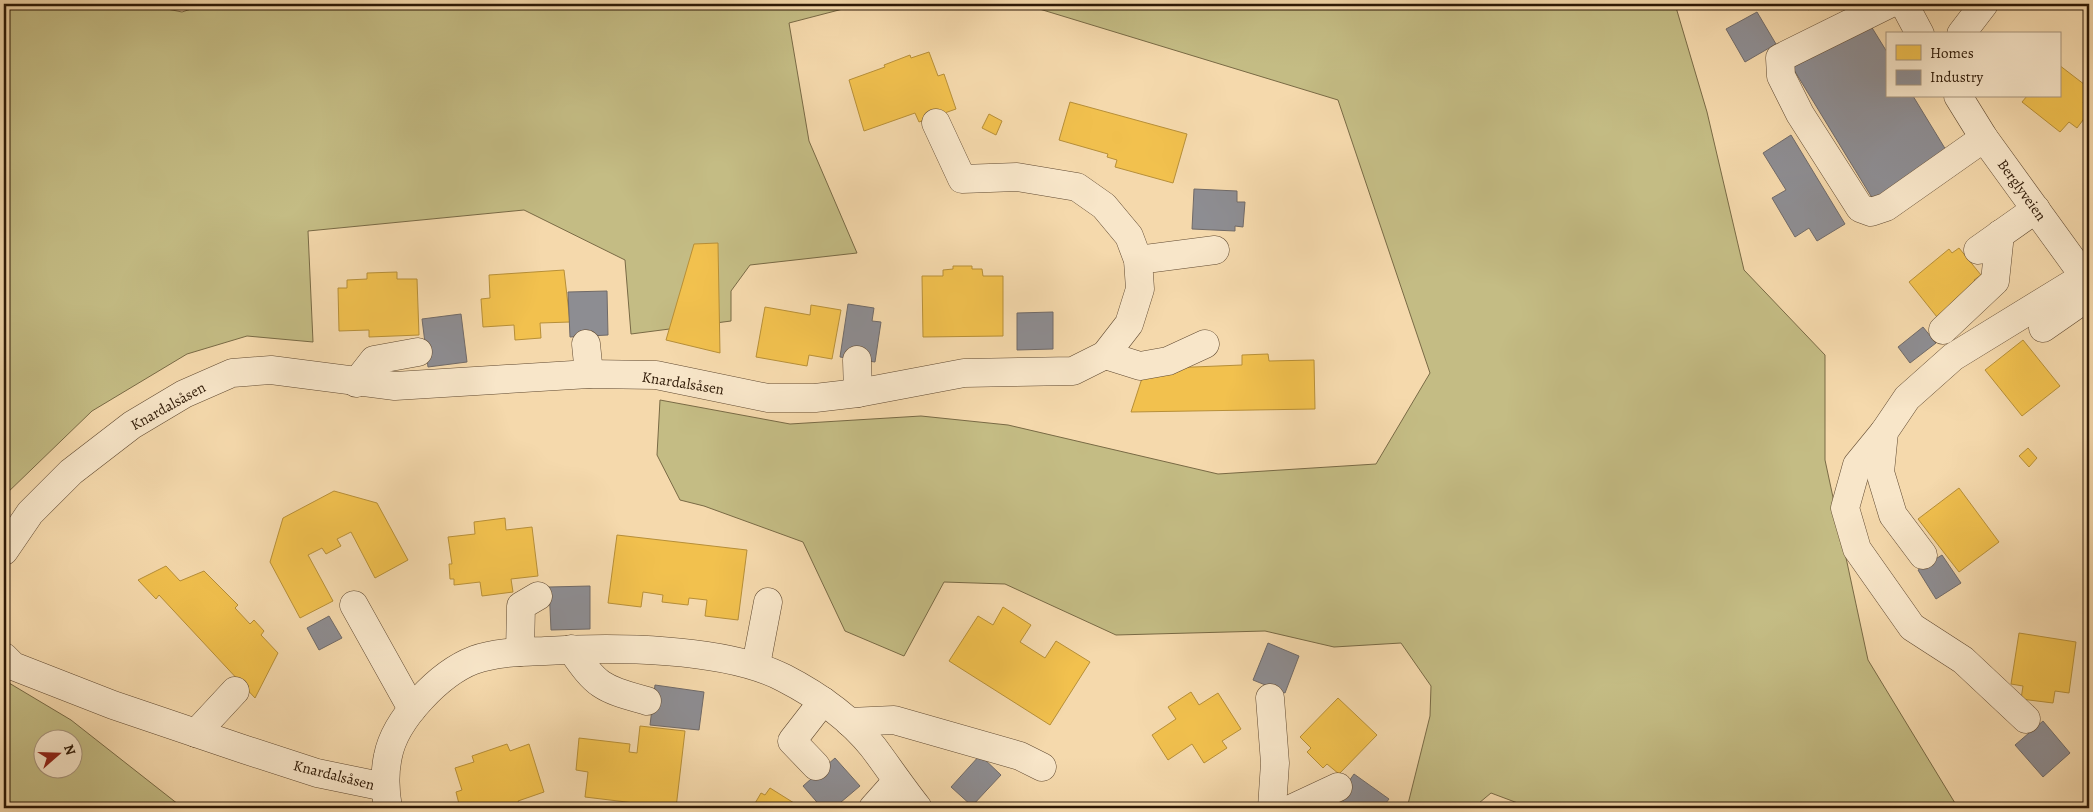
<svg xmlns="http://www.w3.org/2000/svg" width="2093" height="812" viewBox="0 0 2093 812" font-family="Alegreya,serif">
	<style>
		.green { fill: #c4bc84; stroke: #796a45; fill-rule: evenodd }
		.homes { fill: #f2c14e; stroke: #b78f38 }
		.industry { fill: #8d8d92; stroke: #706a68 }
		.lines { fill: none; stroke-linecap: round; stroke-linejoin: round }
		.minor-casing { stroke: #604930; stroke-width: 29 }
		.minor { stroke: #f8e6c9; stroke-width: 28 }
		.labels { text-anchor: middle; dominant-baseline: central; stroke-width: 5; stroke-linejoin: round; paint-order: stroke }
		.street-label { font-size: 15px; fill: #2e1906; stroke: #f8e6c9 }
	</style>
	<rect width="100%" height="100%" fill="#f5d9ac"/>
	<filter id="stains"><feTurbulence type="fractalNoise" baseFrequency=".004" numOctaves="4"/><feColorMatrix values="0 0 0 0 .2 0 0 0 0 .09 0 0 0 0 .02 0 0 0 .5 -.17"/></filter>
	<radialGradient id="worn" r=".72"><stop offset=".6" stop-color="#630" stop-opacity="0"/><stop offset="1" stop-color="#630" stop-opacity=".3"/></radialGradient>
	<g class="green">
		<path d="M4 4H143L182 12 206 4H862L789 23 809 141 857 253 750 265 731 291V321L631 334 625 260 524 210 308 231 313 342 247 336 187 354 92 411 4 496Z"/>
		<path d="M1023 4H1675L1707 112 1744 270 1825 355V460L1868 660 1958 808H1531L1491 793 1473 808H1407L1430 716 1431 686 1401 643 1334 647 1265 631 1116 635 1005 584 944 582 904 656 845 631 803 542 704 506 680 500 657 455 660 400 790 424 921 416 1008 425 1218 474 1376 464 1430 373 1338 100Z"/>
		<path d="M4 680 71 720 183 808H4ZM42 740H72V770H42Z"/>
	</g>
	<g class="homes">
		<path d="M1803 4H1816L1808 10Z"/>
		<path d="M929 52 938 76 944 74 956 109 919 122 915 113 864 131 849 80 885 67 884 65 910 55 911 58Z"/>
		<path d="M2059 65 2089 88V95L2083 103 2089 108V112L2077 128 2069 122 2060 132 2022 102 2027 96H2059Z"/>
		<path d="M1070 102 1187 134 1173 183 1115 167 1117 160 1107 157 1108 154 1059 140Z"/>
		<path d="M989 114 1002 121 996 135 982 128Z"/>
		<path d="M718 243 720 353 666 340 694 244Z"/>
		<path d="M1959 248 1981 275 1974 280 1977 284 1937 317 1909 282 1949 249 1952 253Z"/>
		<path d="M953 266H972V269H982L983 276H1003V336L923 337 922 276H943V270L953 269Z"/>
		<path d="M564 270 570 322 540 323 541 338 515 340 514 325 483 327 481 299 490 298 489 275Z"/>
		<path d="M397 272V279H417L419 335 369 337V330L339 331 338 288H347V280L367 279V273Z"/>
		<path d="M811 305 841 310 832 359 809 355 807 366 756 357 765 307 810 315Z"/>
		<path d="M2023 340 2060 386 2022 416 1985 370Z"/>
		<path d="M1268 354 1269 361 1314 360 1315 409 1131 412 1145 369 1242 365V355Z"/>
		<path d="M2028 448 2037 458 2029 467 2019 456Z"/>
		<path d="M1959 488 1999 542 1959 572 1918 519Z"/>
		<path d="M334 491 377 503 408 560 375 578 351 532 337 539 341 546 326 554 322 548 308 555 333 601 300 618 270 562 283 518Z"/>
		<path d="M505 518 506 530 532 527 538 576 511 579 513 592 482 596 480 582 454 585V579H450L449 564H452L448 537 475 534 474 522Z"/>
		<path d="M617 535 747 550 738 620 705 616 707 600 689 598 688 605 662 602 663 595 643 592 641 607 608 603Z"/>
		<path d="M166 566 180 581 204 571 238 605 235 608 250 624 254 620 264 631 261 635 278 653 255 698 159 595 156 599 138 580Z"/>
		<path d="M1003 607 1031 625 1020 642 1045 658 1056 641 1090 662 1050 725 949 661 978 616 993 625Z"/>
		<path d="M2019 633 2076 642 2069 693 2055 691 2053 703 2021 699 2023 686 2011 684Z"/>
		<path d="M1191 692 1199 705 1218 693 1241 729 1222 741 1227 748 1204 763 1192 744 1168 760 1152 735 1176 719 1168 707Z"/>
		<path d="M1338 698 1377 735 1339 774 1327 764 1323 768 1307 752 1311 748 1300 737Z"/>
		<path d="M640 726 685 731 676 808 585 797 588 772 576 770 579 738 630 744 629 752 637 753Z"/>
		<path d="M507 744 510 751 529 744 544 792 518 801 521 808H460L456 792 462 790 455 768 474 762 472 756Z"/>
		<path d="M770 788 802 808H758L754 805 761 793 765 795Z"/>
	</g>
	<g class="industry">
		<path d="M1757 12 1776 44 1745 62 1726 29Z"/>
		<path d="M1866 18 1887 52V96H1913L1949 155 1874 201 1791 65Z"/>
		<path d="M1791 135 1845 224 1817 241 1809 228 1795 237 1772 198 1786 190 1763 153Z"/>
		<path d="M1194 189 1237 191V202H1245L1243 227 1235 226V231L1192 229Z"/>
		<path d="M607 291 608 335 570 337 568 292Z"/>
		<path d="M848 304 874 308 872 321 881 322 875 362 840 357Z"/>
		<path d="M1053 312V349L1017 350V313Z"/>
		<path d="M461 314 467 362 428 367 422 319Z"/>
		<path d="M1923 327 1936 343 1910 363 1898 347Z"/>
		<path d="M1942 555 1961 583 1936 599 1918 570Z"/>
		<path d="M590 586V629L551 630 549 587Z"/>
		<path d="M329 616 342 638 319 650 307 628Z"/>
		<path d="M1268 643 1299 656 1285 693 1253 680Z"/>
		<path d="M655 685 704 692 699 730 650 725Z"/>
		<path d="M2043 721 2070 753 2043 777 2015 745Z"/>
		<path d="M980 755 1001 775 972 806 951 787Z"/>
		<path d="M835 758 860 786 834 808H822L803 786Z"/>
		<path d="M1354 774 1389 799 1382 808H1330Z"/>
	</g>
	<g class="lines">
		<g class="minor-casing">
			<g id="minor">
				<path d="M1889 4 1780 58 1781 76 1800 114 1860 208 1871 212 1886 207 1984 138"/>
				<path d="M1904 4 1920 34"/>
				<path d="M1961 34 1984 4"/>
				<path d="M1958 96 1984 138 2089 283"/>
				<path d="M1978 250 2036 209"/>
				<path d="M1138 260 1215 250"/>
				<path d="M2043 328 2089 296"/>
				<path d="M1943 330 1995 281 2000 234"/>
				<path d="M586 344 589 374"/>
				<path d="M1105 355 1140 366 1168 361 1205 344"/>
				<path d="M857 360 858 393"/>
				<path d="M356 383 374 360 418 352"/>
				<path d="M1884 432 1857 465 1845 508 1857 549 1912 627 1963 660 2026 719"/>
				<path d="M4 551 30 513 71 472 132 425 184 394 232 373 271 370 395 386 589 374 656 375 768 398H815L858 393 964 373 1073 371 1105 355 1129 324 1140 289 1138 260 1129 236 1104 206 1077 187 1017 177 962 179 936 123"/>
				<path d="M1923 555 1893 515 1880 472 1884 432 1907 398 1953 357 2085 276"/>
				<path d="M354 605 412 709"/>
				<path d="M571 649C598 688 602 688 647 701"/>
				<path d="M520 652 521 606 538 596"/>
				<path d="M4 657 13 666 113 705 243 749 317 773 385 787"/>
				<path d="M756 665 768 602"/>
				<path d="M1270 698 1275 763 1272 808"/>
				<path d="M849 722 894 720 1020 756 1042 767"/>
				<path d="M196 733 235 691"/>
				<path d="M816 766 792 741 823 701"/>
				<path d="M388 808C385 791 384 774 388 756 395 719 440 673 474 660 497 652 521 652 545 651 612 647 724 647 784 678 817 695 850 718 873 747 888 767 902 788 918 808"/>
				<path d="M873 808 897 781"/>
				<path d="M1293 808 1338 787"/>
			</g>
		</g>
		<use href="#minor" class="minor"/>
	</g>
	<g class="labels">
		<g class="street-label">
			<text transform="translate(2022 190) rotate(54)">Berglyveien</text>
			<text transform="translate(683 383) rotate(9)">Knardalsåsen</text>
			<text transform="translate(168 406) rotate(-29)">Knardalsåsen</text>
			<text transform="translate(334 775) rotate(14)">Knardalsåsen</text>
		</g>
	</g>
	<rect width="2093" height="812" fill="none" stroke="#f5d9ac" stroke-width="20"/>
	<rect x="5" y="5" width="2083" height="802" fill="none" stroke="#2e1906" stroke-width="2.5"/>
	<rect x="10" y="10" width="2073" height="792" fill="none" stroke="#2e1906"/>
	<rect x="1886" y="32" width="175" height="65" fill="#f8e6c9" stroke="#a7947b"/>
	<rect x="1896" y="45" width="25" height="15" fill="#f2c14e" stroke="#a7947b"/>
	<text x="1930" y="58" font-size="15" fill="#2e1906">Homes</text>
	<rect x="1896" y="70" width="25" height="15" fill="#8d8d92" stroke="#a7947b"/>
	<text x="1930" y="82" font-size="15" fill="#2e1906">Industry</text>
	<g transform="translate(58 754) rotate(70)"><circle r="24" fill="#f8e6c9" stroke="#a7947b"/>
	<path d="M0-4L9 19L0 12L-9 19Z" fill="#8f2418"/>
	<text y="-8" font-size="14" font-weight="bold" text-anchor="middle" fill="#2e1906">N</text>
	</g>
	<rect width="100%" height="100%" filter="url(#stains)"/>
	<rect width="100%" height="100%" fill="url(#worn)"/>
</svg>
